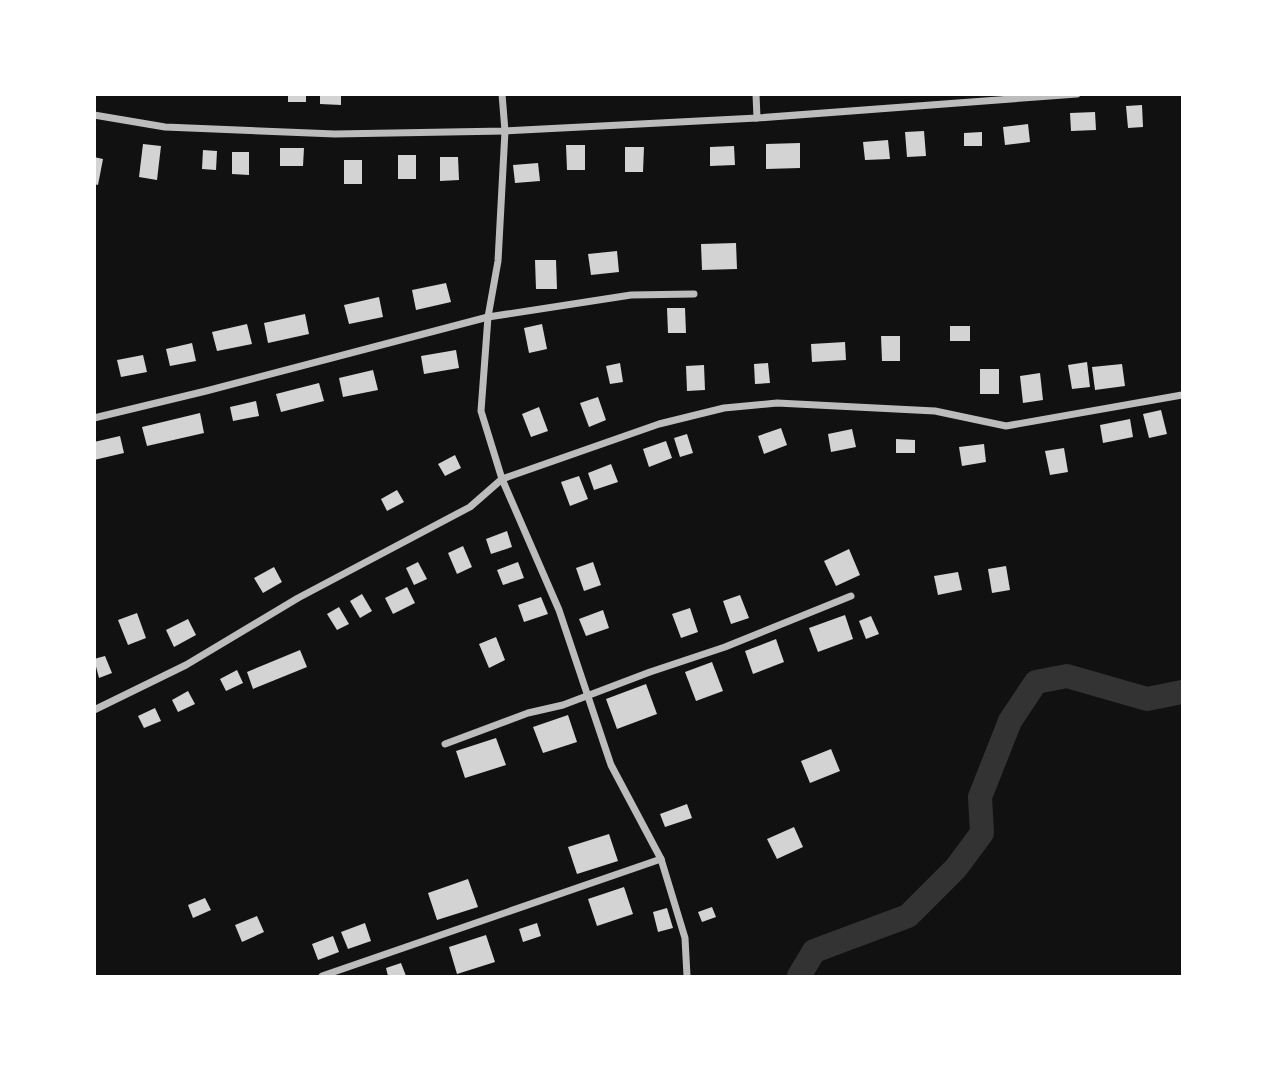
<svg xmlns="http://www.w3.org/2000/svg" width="1277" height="1071" viewBox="0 0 1277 1071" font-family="'Sofia Sans Condensed',sans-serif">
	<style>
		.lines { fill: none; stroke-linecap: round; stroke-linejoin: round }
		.river { stroke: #333; stroke-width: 24 }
		.building { fill: #d3d3d3 }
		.minor { stroke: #bcbcbc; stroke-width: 7 }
	</style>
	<rect width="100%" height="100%" fill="#111"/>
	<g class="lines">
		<path class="river" d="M799 976 814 951 908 916 956 868 982 833 980 797 1010 721 1036 682 1067 676 1147 699 1182 692"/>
	</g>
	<g class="building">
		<rect x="288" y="94" width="18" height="8"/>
		<path d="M320 94H341V105L320 104Z"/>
		<path d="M1142 105 1143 127 1128 128 1126 106Z"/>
		<path d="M1095 112 1096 130 1071 131 1070 113Z"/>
		<path d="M1028 124 1030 142 1005 145 1003 127Z"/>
		<path d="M924 131 926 156 907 157 905 132Z"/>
		<path d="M982 132V146H964V133Z"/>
		<path d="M888 140 890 159 865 160 863 142Z"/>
		<path d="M800 143V168L766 169V144Z"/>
		<path d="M143 144 161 146 157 180 139 177Z"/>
		<path d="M566 145H585V170H567Z"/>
		<path d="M734 146 735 165 710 166V147Z"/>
		<path d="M625 147H644L643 172H625Z"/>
		<path d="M280 148H304L303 166H280Z"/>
		<path d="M203 150 217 151 216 170 202 169Z"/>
		<path d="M232 152H249V175L232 174Z"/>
		<rect x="398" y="155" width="18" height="24"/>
		<path d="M94 157 103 159 98 185 94 184Z"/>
		<path d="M440 157H458L459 180 440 181Z"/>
		<rect x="344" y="160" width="18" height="24"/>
		<path d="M538 163 540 181 515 183 513 165Z"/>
		<path d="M736 243 737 269 702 270 701 244Z"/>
		<path d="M617 251 619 272 591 275 588 254Z"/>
		<path d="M535 260H556L557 289H536Z"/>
		<path d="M446 283 451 302 416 310 412 290Z"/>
		<path d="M379 297 383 317 349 324 344 305Z"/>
		<path d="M667 308H685L686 333H668Z"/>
		<path d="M305 314 309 334 268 343 264 323Z"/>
		<path d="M247 324 252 344 217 351 212 332Z"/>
		<path d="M542 324 547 349 529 353 524 328Z"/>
		<rect x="950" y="326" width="20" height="15"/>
		<path d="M881 336H900V361H882Z"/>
		<path d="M845 342 846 360 812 362 811 344Z"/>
		<path d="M192 343 196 361 170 366 166 349Z"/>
		<path d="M456 350 459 368 424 374 421 356Z"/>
		<path d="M143 355 147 372 121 377 117 360Z"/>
		<path d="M1087 362 1090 387 1072 389 1068 365Z"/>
		<path d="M620 363 623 382 610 384 606 366Z"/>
		<path d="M768 363 770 383 755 384 754 364Z"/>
		<path d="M1122 364 1125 386 1095 390 1092 367Z"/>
		<path d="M704 365 705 390 687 391 686 366Z"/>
		<rect x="980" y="369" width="19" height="25"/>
		<path d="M373 370 378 390 343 397 339 378Z"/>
		<path d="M1040 373 1043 400 1023 403 1020 376Z"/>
		<path d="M319 383 324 401 281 412 276 394Z"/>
		<path d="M598 397 606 420 589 427 580 403Z"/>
		<path d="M256 401 259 416 233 421 230 407Z"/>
		<path d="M539 407 548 431 531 437 522 414Z"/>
		<path d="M1161 410 1167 434 1149 438 1143 414Z"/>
		<path d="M200 413 204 433 147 446 142 427Z"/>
		<path d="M1130 419 1133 437 1103 443 1100 425Z"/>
		<path d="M781 428 787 445 764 454 758 436Z"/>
		<path d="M852 429 856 447 831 452 828 434Z"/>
		<path d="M687 434 693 453 680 457 674 438Z"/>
		<path d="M120 436 124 453 94 460V442Z"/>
		<path d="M896 439 915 440V453H896Z"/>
		<path d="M666 441 672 458 649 467 643 449Z"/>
		<path d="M984 444 986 462 962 466 959 447Z"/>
		<path d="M1064 448 1068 472 1050 475 1045 451Z"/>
		<path d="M455 455 461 468 445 476 438 464Z"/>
		<path d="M611 464 618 482 594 490 588 473Z"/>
		<path d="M579 476 588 499 570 506 561 482Z"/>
		<path d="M397 490 404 502 387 511 381 499Z"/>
		<path d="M507 531 512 547 491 554 486 539Z"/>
		<path d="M463 546 472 567 457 574 448 553Z"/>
		<path d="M849 549 860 575 836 586 824 561Z"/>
		<path d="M418 562 427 579 414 585 406 568Z"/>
		<path d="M518 562 524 578 503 585 497 570Z"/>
		<path d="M593 562 601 585 584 591 576 568Z"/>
		<path d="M1006 566 1010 590 992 593 988 569Z"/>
		<path d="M274 567 282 582 263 593 254 578Z"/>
		<path d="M958 572 962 590 938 595 934 576Z"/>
		<path d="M407 587 415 603 393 614 385 598Z"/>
		<path d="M362 594 372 611 360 618 350 601Z"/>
		<path d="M740 595 749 618 731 624 723 601Z"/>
		<path d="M541 597 548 614 524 622 518 605Z"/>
		<path d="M339 607 349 624 337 630 327 614Z"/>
		<path d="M690 608 698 632 681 638 672 614Z"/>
		<path d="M603 610 609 628 586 636 579 619Z"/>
		<path d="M137 613 146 638 128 645 118 620Z"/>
		<path d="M845 615 853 639 818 652 809 628Z"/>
		<path d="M871 616 879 634 866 639 859 621Z"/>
		<path d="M188 619 196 635 174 647 166 630Z"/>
		<path d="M496 637 505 660 489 668 479 644Z"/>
		<path d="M776 639 784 662 753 674 745 651Z"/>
		<path d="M300 650 307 667 253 689 247 672Z"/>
		<path d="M105 656 112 673 99 678 94 659Z"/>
		<path d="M712 662 723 691 696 701 685 672Z"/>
		<path d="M237 670 243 683 226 691 220 679Z"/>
		<path d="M646 684 657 714 617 729 606 699Z"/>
		<path d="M188 691 195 704 178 712 172 700Z"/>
		<path d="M155 708 161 721 144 728 138 716Z"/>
		<path d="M568 715 577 742 543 753 533 727Z"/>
		<path d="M496 738 506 765 465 778 456 751Z"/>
		<path d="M831 749 840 771 810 783 801 761Z"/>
		<path d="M687 804 692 818 665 827 660 814Z"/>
		<path d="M794 827 803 847 777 859 767 839Z"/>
		<path d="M609 834 618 861 577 874 568 847Z"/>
		<path d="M468 879 478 907 437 920 428 893Z"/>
		<path d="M624 887 633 914 597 926 588 899Z"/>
		<path d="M205 898 211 910 193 918 188 905Z"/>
		<path d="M712 907 716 917 702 922 698 912Z"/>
		<path d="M667 908 673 928 658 932 653 912Z"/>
		<path d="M257 916 264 932 242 942 235 925Z"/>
		<path d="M365 923 371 941 348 949 341 932Z"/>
		<path d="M537 923 541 936 523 942 519 929Z"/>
		<path d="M486 935 495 962 457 974 449 947Z"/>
		<path d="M333 936 339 952 318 960 312 944Z"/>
		<path d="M401 963 406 976H388L386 968Z"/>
	</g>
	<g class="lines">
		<g class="minor">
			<path d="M502 94 505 131 498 261 488 317 481 411 502 479 559 610 611 765 661 859 685 938 687 976"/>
			<path d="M756 94 757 118"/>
			<path d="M94 115 165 127 335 134 505 131 757 118 1077 94"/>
			<path d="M94 418 206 391 488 317 631 295 694 294"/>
			<path d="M94 710 186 665 298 598 470 507 502 479 659 424 724 408 777 403 935 411 1006 426 1182 395"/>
			<path d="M445 744 528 713 563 705 650 672 725 647 851 596"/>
			<path d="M322 976 661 859"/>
		</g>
	</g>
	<rect width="1277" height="1071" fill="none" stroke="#ffffff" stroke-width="192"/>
</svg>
